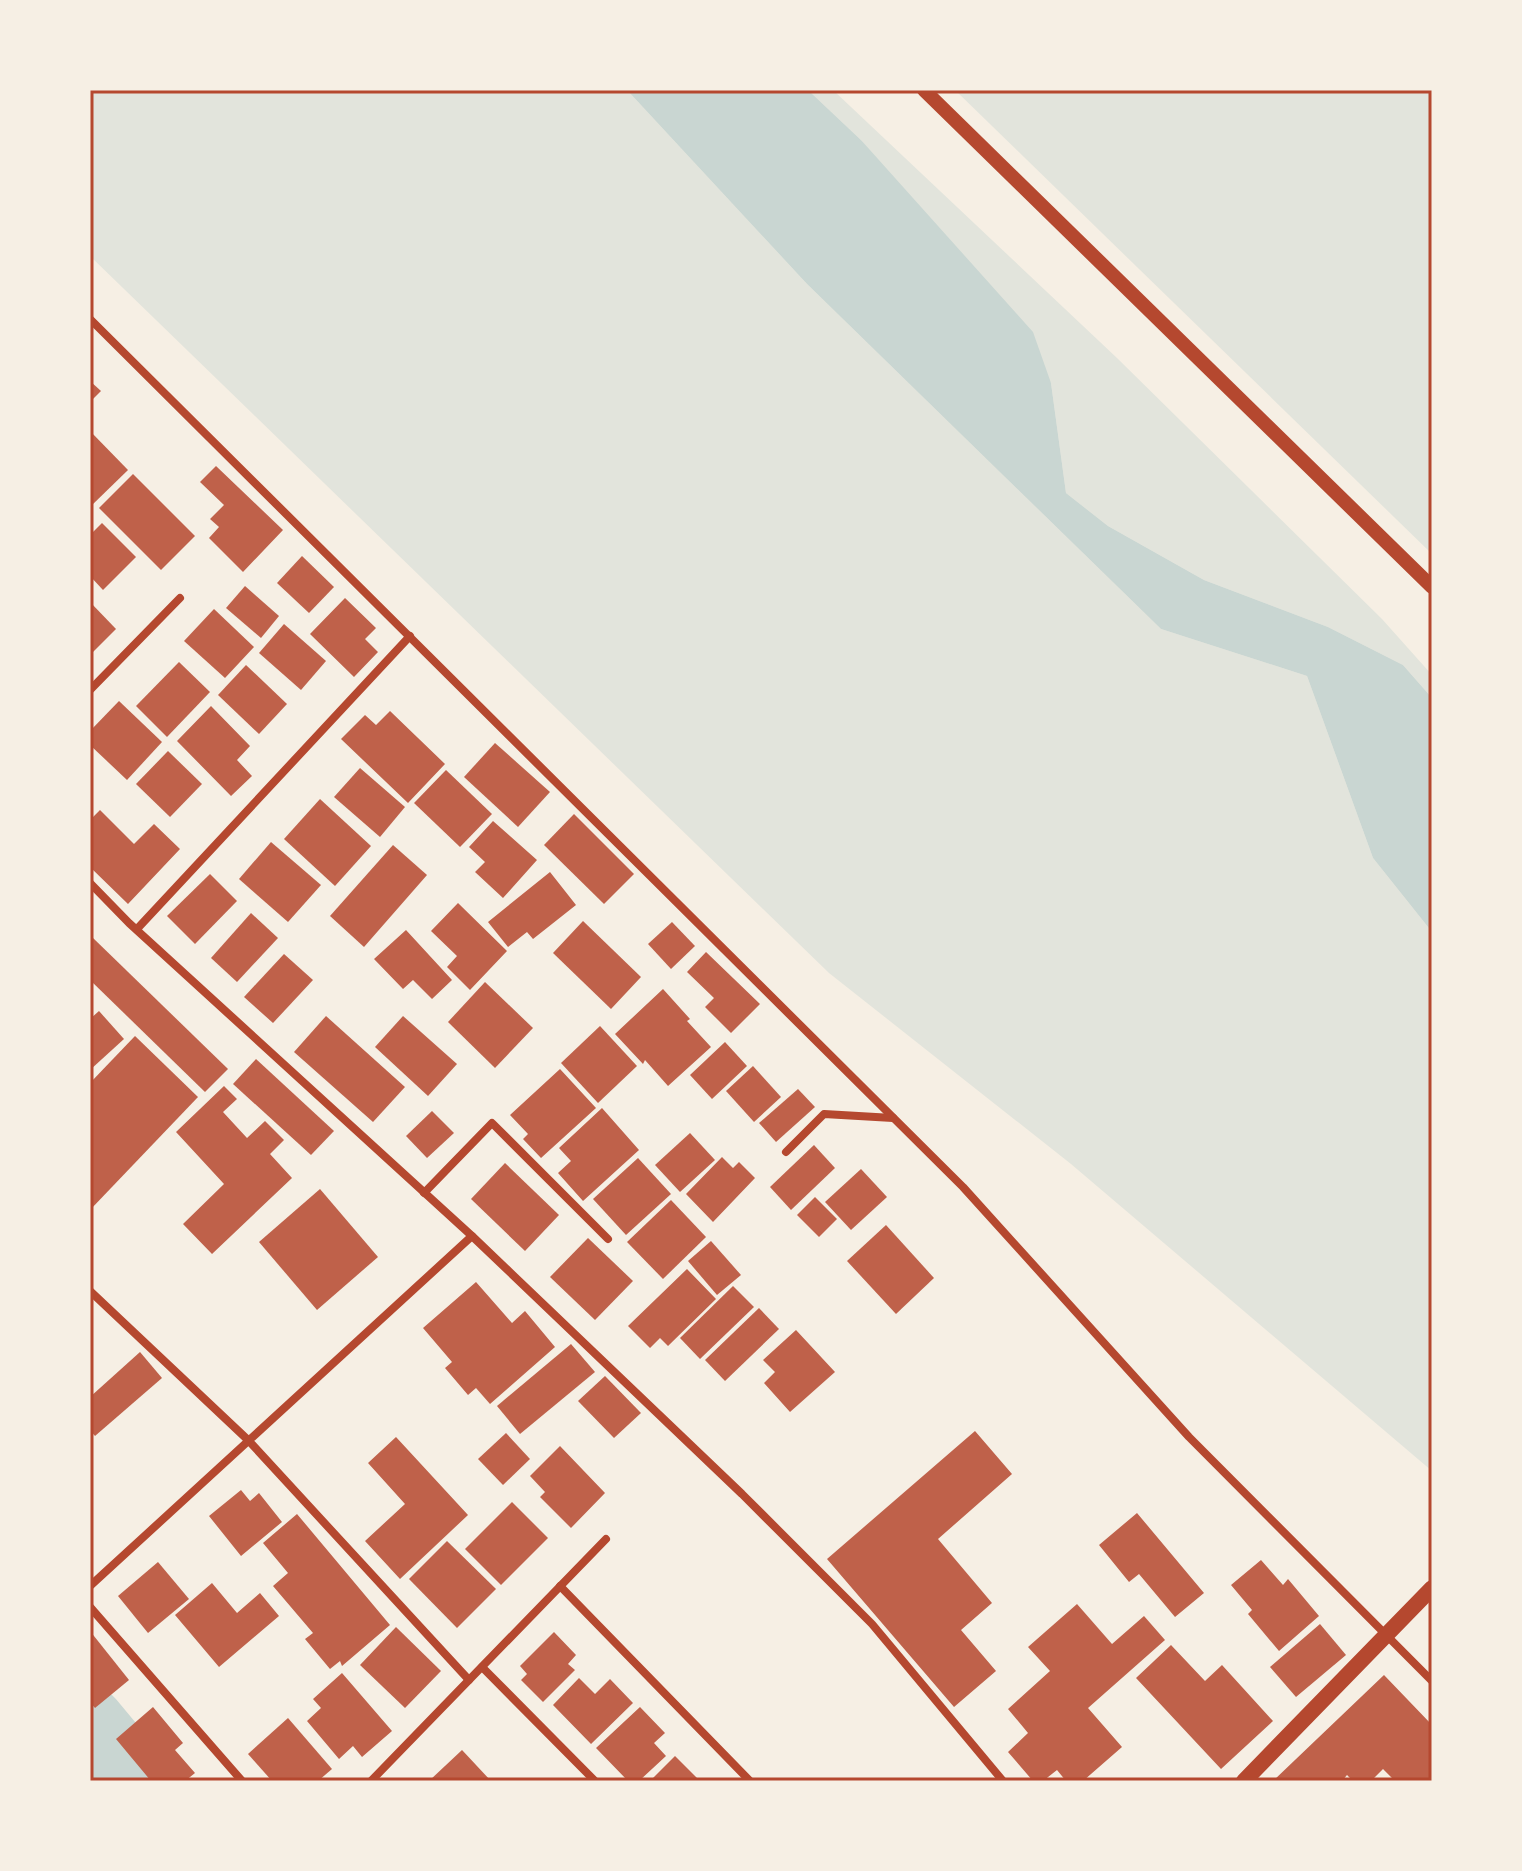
<svg xmlns="http://www.w3.org/2000/svg" width="1522" height="1871" viewBox="0 0 1522 1871" font-family="Figtree,sans-serif">
	<style>
		.green { fill: #e2e4dc }
		.water { fill: #c9d6d2 }
		.lines { fill: none; stroke-linecap: round; stroke-linejoin: round }
		.river { stroke: #c9d6d2; stroke-width: 68 }
		.building { fill: #bf614a }
		.minor { stroke: #b5482f; stroke-width: 8 }
		.tertiary { stroke: #b5482f; stroke-width: 14 }
		.secondary { stroke: #b5482f; stroke-width: 16 }
		.neatline { fill: none; stroke: #b5482f; stroke-width: 3 }
	</style>
	<rect width="100%" height="100%" fill="#f6efe4"/>
	<g class="green">
		<path d="M90 90H627L807 284 1161 629 1307 676 1373 858 1432 932V1471L1071 1164 829 973 90 256Z"/>
		<path d="M808 90H833L1117 358 1382 619 1432 675V698L1403 665 1328 627 1204 580 1108 526 1066 493 1051 383 861 140Z"/>
		<path d="M955 90H1432V554Z"/>
	</g>
	<path class="water" d="M627 90H808L861 140 1033 332 1051 383 1066 493 1108 526 1204 580 1328 627 1403 665 1432 698V932L1373 858 1307 676 1161 629 807 284Z"/>
	<g class="lines">
		<path class="river" d="M90 1721 140 1781"/>
	</g>
	<g class="building">
		<path d="M90 381 101 391 90 402Z"/>
		<path d="M90 431 128 470 90 507Z"/>
		<path d="M216 466 283 530 243 572 209 538 219 527 210 519 224 505 200 482Z"/>
		<path d="M133 474 195 536 161 570 99 508Z"/>
		<path d="M102 523 136 557 103 590 90 576V535Z"/>
		<path d="M302 556 334 587 309 613 277 583Z"/>
		<path d="M245 586 279 616 261 638 226 608Z"/>
		<path d="M345 598 376 628 365 639 378 652 354 677 310 634Z"/>
		<path d="M90 602 116 629 90 655Z"/>
		<path d="M214 609 254 647 225 678 184 641Z"/>
		<path d="M284 624 326 661 301 690 259 653Z"/>
		<path d="M179 662 210 692 167 737 136 706Z"/>
		<path d="M246 665 287 704 259 734 218 695Z"/>
		<path d="M119 701 162 742 127 780 90 745V731Z"/>
		<path d="M211 706 250 746 237 760 252 776 231 796 177 741Z"/>
		<path d="M390 711 445 764 408 803 341 739 365 715 376 725Z"/>
		<path d="M495 743 550 792 518 827 464 777Z"/>
		<path d="M168 751 202 784 170 817 136 784Z"/>
		<path d="M360 768 405 807 380 837 334 797Z"/>
		<path d="M446 770 492 814 460 847 414 803Z"/>
		<path d="M320 799 371 846 335 886 284 839Z"/>
		<path d="M100 810 134 844 154 824 180 849 128 904 90 867V820Z"/>
		<path d="M574 814 634 874 604 904 544 845Z"/>
		<path d="M493 821 537 860 503 898 475 872 485 862 469 847Z"/>
		<path d="M271 842 321 885 288 922 239 879Z"/>
		<path d="M393 845 427 875 364 947 330 916Z"/>
		<path d="M550 872 576 905 533 939 527 932 508 947 488 922Z"/>
		<path d="M210 874 237 901 195 944 167 916Z"/>
		<path d="M458 903 507 951 470 990 447 967 457 956 431 931Z"/>
		<path d="M251 913 278 938 237 982 211 958Z"/>
		<path d="M583 921 641 977 611 1009 553 953Z"/>
		<path d="M672 922 695 946 671 969 648 944Z"/>
		<path d="M406 930 452 980 432 999 413 980 403 989 374 959Z"/>
		<path d="M92 937 228 1069 205 1092 90 980V940Z"/>
		<path d="M706 952 760 1004 731 1033 705 1007 714 998 687 972Z"/>
		<path d="M284 954 313 980 273 1023 244 997Z"/>
		<path d="M485 982 533 1028 495 1068 448 1022Z"/>
		<path d="M663 989 690 1019 687 1021 711 1047 668 1086 645 1060 643 1064 615 1034Z"/>
		<path d="M99 1011 124 1039 90 1070V1019Z"/>
		<path d="M326 1016 405 1087 373 1122 294 1052Z"/>
		<path d="M403 1016 457 1064 428 1096 375 1047Z"/>
		<path d="M600 1026 637 1066 598 1103 561 1063Z"/>
		<path d="M135 1036 198 1097 90 1210V1083Z"/>
		<path d="M725 1042 747 1066 712 1099 690 1075Z"/>
		<path d="M256 1059 334 1131 311 1155 233 1084Z"/>
		<path d="M753 1066 781 1097 754 1122 726 1091Z"/>
		<path d="M560 1069 596 1108 541 1158 523 1139 528 1134 510 1115Z"/>
		<path d="M224 1086 237 1099 223 1112 247 1138 265 1121 284 1140 270 1154 292 1178 212 1254 183 1224 224 1184 176 1132Z"/>
		<path d="M798 1089 815 1107 776 1142 759 1123Z"/>
		<path d="M602 1108 639 1150 583 1201 558 1173 571 1161 559 1148Z"/>
		<path d="M432 1111 454 1133 427 1158 406 1136Z"/>
		<path d="M690 1133 715 1160 680 1192 655 1165Z"/>
		<path d="M814 1145 835 1168 791 1210 770 1187Z"/>
		<path d="M722 1157 733 1168 739 1162 755 1178 713 1222 686 1194Z"/>
		<path d="M638 1158 671 1194 626 1235 593 1199Z"/>
		<path d="M505 1163 559 1215 525 1251 471 1199Z"/>
		<path d="M861 1169 887 1197 851 1230 825 1202Z"/>
		<path d="M320 1189 378 1257 317 1310 259 1242Z"/>
		<path d="M815 1197 837 1219 819 1237 797 1215Z"/>
		<path d="M671 1200 706 1237 663 1279 627 1242Z"/>
		<path d="M886 1225 934 1278 896 1314 847 1261Z"/>
		<path d="M588 1238 633 1281 595 1320 550 1277Z"/>
		<path d="M711 1241 741 1275 717 1295 688 1261Z"/>
		<path d="M687 1269 716 1299 668 1346 660 1338 650 1348 628 1326Z"/>
		<path d="M476 1282 512 1323 525 1311 555 1347 490 1404 476 1388 468 1395 445 1368 452 1362 423 1328Z"/>
		<path d="M733 1286 754 1307 700 1359 680 1338Z"/>
		<path d="M759 1308 779 1329 725 1381 705 1360Z"/>
		<path d="M796 1330 835 1372 790 1412 764 1383 775 1372 763 1360Z"/>
		<path d="M571 1344 595 1372 520 1434 497 1406Z"/>
		<path d="M140 1352 162 1378 95 1436 90 1430V1397Z"/>
		<path d="M605 1376 641 1413 614 1438 578 1401Z"/>
		<path d="M975 1431 1012 1474 938 1539 992 1603 961 1630 996 1671 954 1707 827 1559Z"/>
		<path d="M506 1433 530 1459 503 1485 478 1459Z"/>
		<path d="M396 1437 468 1515 400 1579 365 1541 405 1504 368 1463Z"/>
		<path d="M560 1446 605 1493 571 1528 540 1497 545 1492 530 1476Z"/>
		<path d="M241 1490 250 1501 259 1493 282 1522 241 1556 209 1516Z"/>
		<path d="M512 1502 548 1538 501 1585 465 1549Z"/>
		<path d="M1137 1513 1204 1593 1175 1617 1139 1574 1129 1582 1099 1545Z"/>
		<path d="M297 1514 390 1625 342 1666 340 1661 330 1669 305 1639 313 1633 273 1586 288 1573 263 1543Z"/>
		<path d="M447 1541 496 1589 457 1628 409 1579Z"/>
		<path d="M1261 1560 1283 1585 1288 1579 1319 1616 1279 1651 1248 1614 1252 1610 1231 1585Z"/>
		<path d="M158 1562 189 1599 148 1633 118 1596Z"/>
		<path d="M212 1583 237 1613 260 1593 279 1616 219 1667 175 1615Z"/>
		<path d="M1077 1604 1112 1644 1144 1616 1165 1640 1088 1708 1122 1747 1083 1781H1066L1057 1770 1043 1781H1033L1008 1752 1028 1733 1008 1709 1050 1671 1028 1647Z"/>
		<path d="M1320 1624 1346 1655 1296 1697 1270 1667Z"/>
		<path d="M396 1627 441 1671 405 1708 360 1665Z"/>
		<path d="M90 1631 129 1680 95 1708 90 1702Z"/>
		<path d="M554 1632 576 1655 568 1664 575 1670 543 1702 521 1680 527 1674 520 1666Z"/>
		<path d="M1171 1645 1205 1681 1222 1665 1273 1721 1221 1769 1136 1678Z"/>
		<path d="M342 1673 392 1731 362 1757 353 1746 339 1759 307 1721 321 1708 313 1699Z"/>
		<path d="M1384 1675 1432 1725V1781H1395L1383 1769 1371 1781H1353L1347 1775 1342 1781H1273Z"/>
		<path d="M579 1678 595 1694 610 1679 633 1703 591 1744 553 1705Z"/>
		<path d="M153 1707 183 1743 175 1750 195 1773 185 1781H151L116 1739Z"/>
		<path d="M640 1707 665 1733 654 1743 666 1756 639 1781H628L596 1748Z"/>
		<path d="M288 1718 332 1769 318 1781H272L248 1754Z"/>
		<path d="M462 1750 491 1781H429Z"/>
		<path d="M675 1756 700 1781H650Z"/>
	</g>
	<g class="lines">
		<g class="minor">
			<path d="M90 319 963 1187 1189 1437 1432 1681"/>
			<path d="M90 690 180 598"/>
			<path d="M90 883 129 923 472 1236 742 1494 872 1624 1003 1781"/>
			<path d="M137 929 410 636"/>
			<path d="M786 1152 824 1114 893 1118"/>
			<path d="M424 1193 492 1123 608 1239"/>
			<path d="M90 1291 248 1440 469 1680"/>
			<path d="M90 1586 472 1236"/>
			<path d="M560 1586 750 1781"/>
			<path d="M90 1607 242 1781"/>
			<path d="M482 1667 595 1781"/>
			<path d="M371 1781 606 1539"/>
		</g>
		<path class="tertiary" d="M924 90 1432 587"/>
		<path class="secondary" d="M1244 1781 1432 1588"/>
	</g>
	<rect width="1522" height="1871" fill="none" stroke="#f6efe4" stroke-width="184"/>
	<rect x="92" y="92" width="1338" height="1687" class="neatline"/>
</svg>
